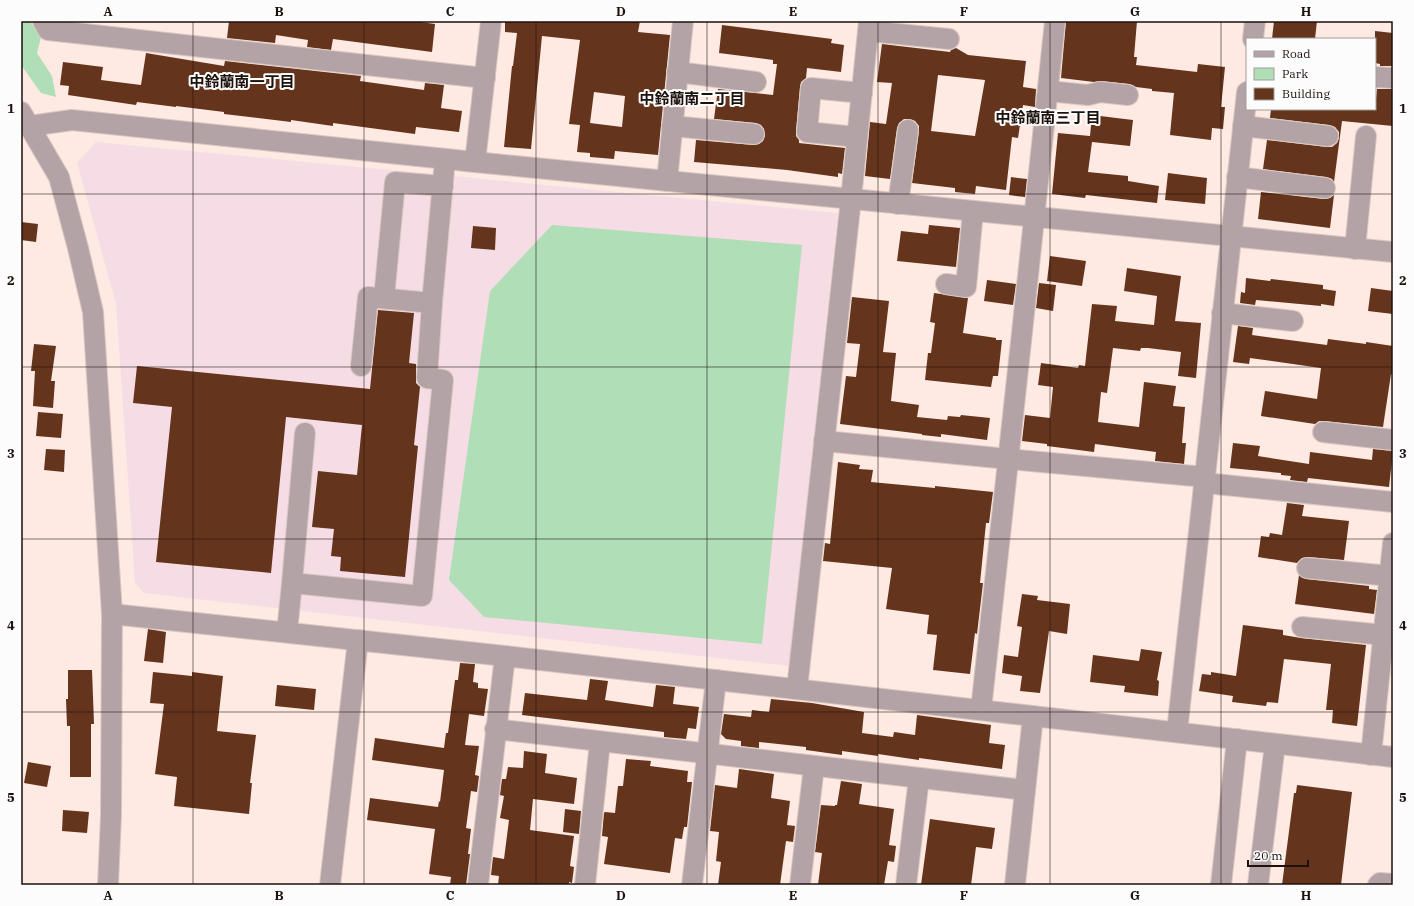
<svg xmlns="http://www.w3.org/2000/svg" width="1414" height="906" viewBox="0 0 1414 906" font-family="'IBM Plex Serif','Noto Sans JP',serif">
	<style>
		.education { fill: #f6dde5 }
		.green { fill: #b0deb7 }
		.building { fill: #65341c; fill-rule: evenodd }
		.lines { fill: none; stroke-linecap: round; stroke-linejoin: round }
		.minor-casing { stroke: #dac7c0; stroke-width: 22 }
		.minor { stroke: #b3a3a6; stroke-width: 20 }
		.grid { fill: none; stroke: #1c110d; stroke-width: 1; stroke-opacity: 0.55 }
		.labels { text-anchor: middle; dominant-baseline: central; stroke-width: 4; stroke-linejoin: round; paint-order: stroke }
		.neighbourhood-label { font-size: 15px; font-weight: bold; fill: #1c110d; stroke: #fcfcfc }
		.neatline { fill: none; stroke: #1c110d; stroke-width: 1.5 }
		.grid-label { font-size: 13px; text-anchor: middle; font-weight: bold; fill: #1c110d }
	</style>
	<rect width="100%" height="100%" fill="#feeae2"/>
	<path class="education" d="M96 142 838 213 789 666 144 593 135 583 116 304 77 163Z"/>
	<g class="green">
		<path d="M21 21H30L41 37 37 53 52 76 56 97 41 93 21 65Z"/>
		<path d="M552 225 802 245 762 644 484 617 449 580 490 291Z"/>
	</g>
	<g class="building">
		<path d="M229 21H413L435 24 432 52 333 39 331 50 307 47 308 40 276 35 275 43 227 38Z"/>
		<path d="M505 21H640L638 32 670 35 658 155 615 151 614 159 590 157V153L577 152 580 125 569 124 580 40 542 36 531 149 504 147 512 66H513L517 33 505 32ZM594 92 625 96 622 127 590 123Z"/>
		<path d="M1066 21H1137L1134 57H1137L1136 65 1197 72 1198 64 1225 67 1221 107H1225L1223 129 1212 128 1211 140 1170 135 1174 93 1152 91V89L1136 87 1129 84 1101 81 1094 82 1061 78Z"/>
		<path d="M1274 21H1317L1315 39H1272Z"/>
		<path d="M722 25 832 39 831 43 844 45 841 72 807 68 806 78 801 82 800 87 796 131V136L799 140V143L845 148 842 174 838 173V177L787 170 694 162 696 140 753 145 759 144 763 141 765 136 764 129 761 125 756 123 714 119 718 89 773 95 777 64H773V60L719 53Z"/>
		<path d="M1375 31 1393 33V66H1380V64L1375 63Z"/>
		<path d="M882 44 950 52 951 50 956 48 968 55 1026 61 1023 87 1036 89 1035 107 1023 105 1018 138 1012 137 1006 190 976 186 975 194 955 192V188L912 183 919 131V126L915 121 909 119H904L899 123 897 128 890 179 865 176 870 122 886 124 892 83 877 82ZM938 75 985 80 975 136 931 131Z"/>
		<path d="M146 53 224 66 225 61 361 76 360 81 424 90 425 83 444 85 441 108 462 111 459 132 416 127 415 134 333 123V126L291 120V122L224 114V112L176 106V107L137 102 136 105 68 95 69 86 60 85 63 62 103 67 101 80 141 85Z"/>
		<path d="M1377 89H1393V126L1342 121 1334 182 1332 179 1326 177 1263 169 1267 140 1327 147H1332L1337 143 1339 138V132L1335 127 1329 125 1270 118 1271 109H1375Z"/>
		<path d="M1092 115 1133 120 1130 146 1092 142 1088 172 1128 176V181L1159 186 1157 203 1086 195 1085 198 1052 194 1058 133 1090 136Z"/>
		<path d="M1168 173 1207 178 1205 204 1165 200Z"/>
		<path d="M1011 177 1027 179 1025 197 1009 195Z"/>
		<path d="M1261 192 1324 199 1330 198 1334 195 1330 228 1258 219Z"/>
		<path d="M21 222 38 224 36 242 21 240Z"/>
		<path d="M929 225 960 228 956 267 897 261 901 231 928 234Z"/>
		<path d="M473 226 496 228 495 250 471 248Z"/>
		<path d="M1050 256 1086 261 1082 286 1047 281Z"/>
		<path d="M1127 268 1181 276 1175 321 1201 323 1196 378 1178 376 1181 352 1148 348H1141L1140 351 1113 348 1107 393 1101 392 1098 422 1139 427 1144 382 1176 386 1173 406 1185 407 1182 443H1186L1184 464 1155 461 1156 452 1095 444 1094 452 1047 446V444L1022 441 1025 415 1050 418 1053 387 1038 385 1041 363 1078 368 1079 365 1085 366 1092 304 1117 306 1115 321 1154 325 1157 296 1124 291Z"/>
		<path d="M1246 278 1270 281 1271 279 1323 285V289L1336 291 1334 306 1321 304V306L1256 300 1255 305 1240 303 1241 292 1245 293Z"/>
		<path d="M987 280 1016 284 1013 305 984 301Z"/>
		<path d="M1039 283 1056 285 1053 311 1036 308Z"/>
		<path d="M1371 288 1393 291V314L1368 311Z"/>
		<path d="M934 293 968 298 963 333 996 338V340H1002L998 376H993L991 387 925 380 928 353H931L935 323 930 322Z"/>
		<path d="M852 297 889 301 883 352 896 353 891 401 919 405 917 417 947 420 948 416 960 417 961 415 990 418 987 440 941 434V437L922 435V434L840 424 846 376 856 377 860 344 847 343Z"/>
		<path d="M378 310 414 313 409 363 416 364V383L420 387 414 445 418 446 405 577 340 571 341 557 331 556 334 529 312 527 318 471 357 475 362 425 286 417 271 573 156 562 172 407 133 403 137 366 370 389Z"/>
		<path d="M1238 326 1253 328 1252 335 1327 345 1328 339 1366 344V342L1393 346V375L1391 374 1383 427 1324 421H1319L1315 424 1261 416 1265 391 1317 399 1321 368 1250 358 1249 364 1233 362Z"/>
		<path d="M34 344 56 346 51 381H55L53 408 33 406 35 371H31Z"/>
		<path d="M38 412 63 414 61 438 36 436Z"/>
		<path d="M1233 443 1260 446 1258 456 1309 464 1310 452 1372 460 1373 449 1393 451 1389 487 1308 478 1307 482 1290 480 1291 476 1281 475V473L1230 468Z"/>
		<path d="M46 449 65 450 64 472 44 470Z"/>
		<path d="M838 462 860 465 859 469 873 470 871 482 935 488V486L993 492 989 523H986L980 583H983L977 634 975 633 970 674 933 670 937 635 927 634 929 615 886 609 892 568 823 561 825 543 830 544Z"/>
		<path d="M1287 503 1304 505 1302 516 1349 521 1344 560 1308 557 1302 558 1297 563 1258 557 1261 536 1269 537 1270 533 1282 535Z"/>
		<path d="M1299 575 1306 579 1369 586V589L1377 590 1374 614 1295 604Z"/>
		<path d="M1022 594 1038 596 1037 600 1070 604 1067 634 1049 631 1040 693 1020 691 1022 676 1002 673 1004 655 1018 657 1022 627 1017 626Z"/>
		<path d="M1243 625 1283 630V635L1301 638 1366 645 1357 726 1332 723 1333 710H1326L1331 664 1284 659 1278 703 1267 702 1266 706 1232 702 1233 696 1199 691 1202 674 1211 675V672L1236 676Z"/>
		<path d="M148 629 166 632 163 663 144 661Z"/>
		<path d="M1141 649 1162 652 1157 680 1159 681 1158 696 1124 692 1125 686 1090 682 1093 655 1139 661Z"/>
		<path d="M460 663 475 664 473 682 478 683V688L488 689 484 716 469 714 465 745 479 746 475 775 479 776 477 792 471 791 466 828 471 829 468 854H470L466 885H450L451 877 429 874 435 829 367 820 370 798 438 807 439 801 440 802 444 770 372 760 375 738 444 748 446 733H448L455 680H458Z"/>
		<path d="M68 670H92L94 724H91V777H70V726H67L66 699H68Z"/>
		<path d="M153 672 192 676V672L223 676 217 731 256 735 250 783H252L249 814 174 806 177 777 155 774 164 704 150 703Z"/>
		<path d="M590 679 608 681 605 700 653 707 656 685 675 687 673 704 699 707 696 729 688 728 686 739 664 737V732L522 715 525 693 587 700Z"/>
		<path d="M277 685 316 689 314 710 275 706Z"/>
		<path d="M771 699 812 703 864 712 862 733 893 737 894 732 915 735 917 715 991 725 989 743 1005 745 1002 769 919 758V760L878 754V756L842 751V755L806 750V747L759 742V748L741 746V741L726 739 721 734 724 714 751 717 752 710 769 712Z"/>
		<path d="M524 751 547 754 545 773 577 778 574 804 533 799 530 830 574 836 570 866 574 867 572 883 569 882V885H498L499 876 491 875 493 857 504 859 509 820 500 818 504 796 500 795 502 779H506L508 767 523 768Z"/>
		<path d="M626 759 651 761 650 766 688 771 687 782H692L687 827H684L682 839 675 838 670 873 604 864 608 837 602 836 604 813 605 812 615 813 618 786H623Z"/>
		<path d="M28 762 51 766 47 787 24 783Z"/>
		<path d="M739 769 774 774 771 798 790 801 787 825 795 826 793 842 786 841 780 885H718L721 862 716 861 719 832 710 831 715 785 737 788Z"/>
		<path d="M841 781 862 784 859 804 894 809 889 845 896 846 894 862 888 861 884 885H818L822 853 815 852 821 805 835 806V805H837Z"/>
		<path d="M1297 785 1352 792 1341 885H1282L1294 793H1296Z"/>
		<path d="M565 809 581 811 579 834 563 832Z"/>
		<path d="M63 810 89 812 87 833 62 831Z"/>
		<path d="M930 819 995 828 992 849 976 847 971 885H921Z"/>
	</g>
	<g class="lines">
		<g class="minor-casing">
			<g id="minor">
				<path d="M43 21 48 30 485 78"/>
				<path d="M868 31 949 39"/>
				<path d="M1253 39 1255 21"/>
				<path d="M677 72 756 82"/>
				<path d="M1375 77 1393 78"/>
				<path d="M1048 91 1088 95 1100 92 1128 95"/>
				<path d="M21 112 59 177 78 248 93 312 112 614 111 815 108 885"/>
				<path d="M30 126 72 120 475 162 1393 252"/>
				<path d="M672 126 754 134"/>
				<path d="M1243 126 1328 136"/>
				<path d="M857 137 807 132 811 88 862 93"/>
				<path d="M475 162 491 21"/>
				<path d="M1237 177 1325 188"/>
				<path d="M667 181 683 21"/>
				<path d="M898 204 908 130"/>
				<path d="M1355 249 1366 136"/>
				<path d="M946 284 966 287 973 211"/>
				<path d="M384 298 395 182 443 186"/>
				<path d="M1222 313 1293 321"/>
				<path d="M361 366 368 297 432 303"/>
				<path d="M1323 432 1393 440"/>
				<path d="M824 441 1008 459 1205 477"/>
				<path d="M1205 483 1393 502"/>
				<path d="M1307 568 1390 576"/>
				<path d="M292 583 305 433"/>
				<path d="M112 614 505 656 1393 757"/>
				<path d="M1302 627 1384 635"/>
				<path d="M287 632 292 583 422 596 443 380 427 378 432 303 445 159"/>
				<path d="M797 689 851 199 869 21"/>
				<path d="M981 710C1005 480 1032 251 1055 21"/>
				<path d="M495 729 1025 790"/>
				<path d="M1177 732 1247 92"/>
				<path d="M1371 755 1393 543"/>
				<path d="M330 885 358 640"/>
				<path d="M478 885 505 656"/>
				<path d="M585 885 600 742"/>
				<path d="M692 885 716 680"/>
				<path d="M800 885 814 766"/>
				<path d="M906 885 919 778"/>
				<path d="M1015 885 1033 716"/>
				<path d="M1221 885 1237 739"/>
				<path d="M1258 885 1275 744"/>
				<path d="M1378 885 1380 883 1393 884"/>
			</g>
		</g>
		<use href="#minor" class="minor"/>
	</g>
	<path class="grid" d="M193 21V885M364 21V885M536 21V885M707 21V885M878 21V885M1050 21V885M1221 21V885M21 194H1393M21 367H1393M21 539H1393M21 712H1393"/>
	<g class="labels">
		<g class="neighbourhood-label">
			<text x="242" y="81">中鈴蘭南一丁目</text>
			<text x="692" y="98">中鈴蘭南二丁目</text>
			<text x="1048" y="117">中鈴蘭南三丁目</text>
		</g>
	</g>
	<rect width="1414" height="906" fill="none" stroke="#fcfcfc" stroke-width="44"/>
	<rect x="1246" y="38" width="130" height="72" fill="#fcfcfc" stroke="#a29e9c"/>
	<rect x="1254" y="51" width="20" height="6" fill="#b3a3a6" stroke="#a29e9c"/>
	<text x="1282" y="58" font-size="12" fill="#1c110d">Road</text>
	<rect x="1254" y="68" width="20" height="12" fill="#b0deb7" stroke="#a29e9c"/>
	<text x="1282" y="78" font-size="12" fill="#1c110d">Park</text>
	<rect x="1254" y="88" width="20" height="12" fill="#65341c" stroke="#a29e9c"/>
	<text x="1282" y="98" font-size="12" fill="#1c110d">Building</text>
	<path d="M1248 860v6h60v-6" fill="none" stroke="#1c110d" stroke-width="2"/>
	<text x="1254" y="860" font-size="12" fill="#1c110d" stroke="#fcfcfc" stroke-width="3" paint-order="stroke">20 m</text>
	<rect x="22" y="22" width="1370" height="862" class="neatline"/>
	<g class="grid-label">
		<text x="108" y="16">A</text>
		<text x="279" y="16">B</text>
		<text x="450" y="16">C</text>
		<text x="621" y="16">D</text>
		<text x="793" y="16">E</text>
		<text x="964" y="16">F</text>
		<text x="1135" y="16">G</text>
		<text x="1306" y="16">H</text>
		<text x="11" y="113">1</text>
		<text x="1403" y="113">1</text>
		<text x="11" y="285">2</text>
		<text x="1403" y="285">2</text>
		<text x="11" y="458">3</text>
		<text x="1403" y="458">3</text>
		<text x="11" y="630">4</text>
		<text x="1403" y="630">4</text>
		<text x="11" y="802">5</text>
		<text x="1403" y="802">5</text>
		<text x="108" y="900">A</text>
		<text x="279" y="900">B</text>
		<text x="450" y="900">C</text>
		<text x="621" y="900">D</text>
		<text x="793" y="900">E</text>
		<text x="964" y="900">F</text>
		<text x="1135" y="900">G</text>
		<text x="1306" y="900">H</text>
	</g>
</svg>
